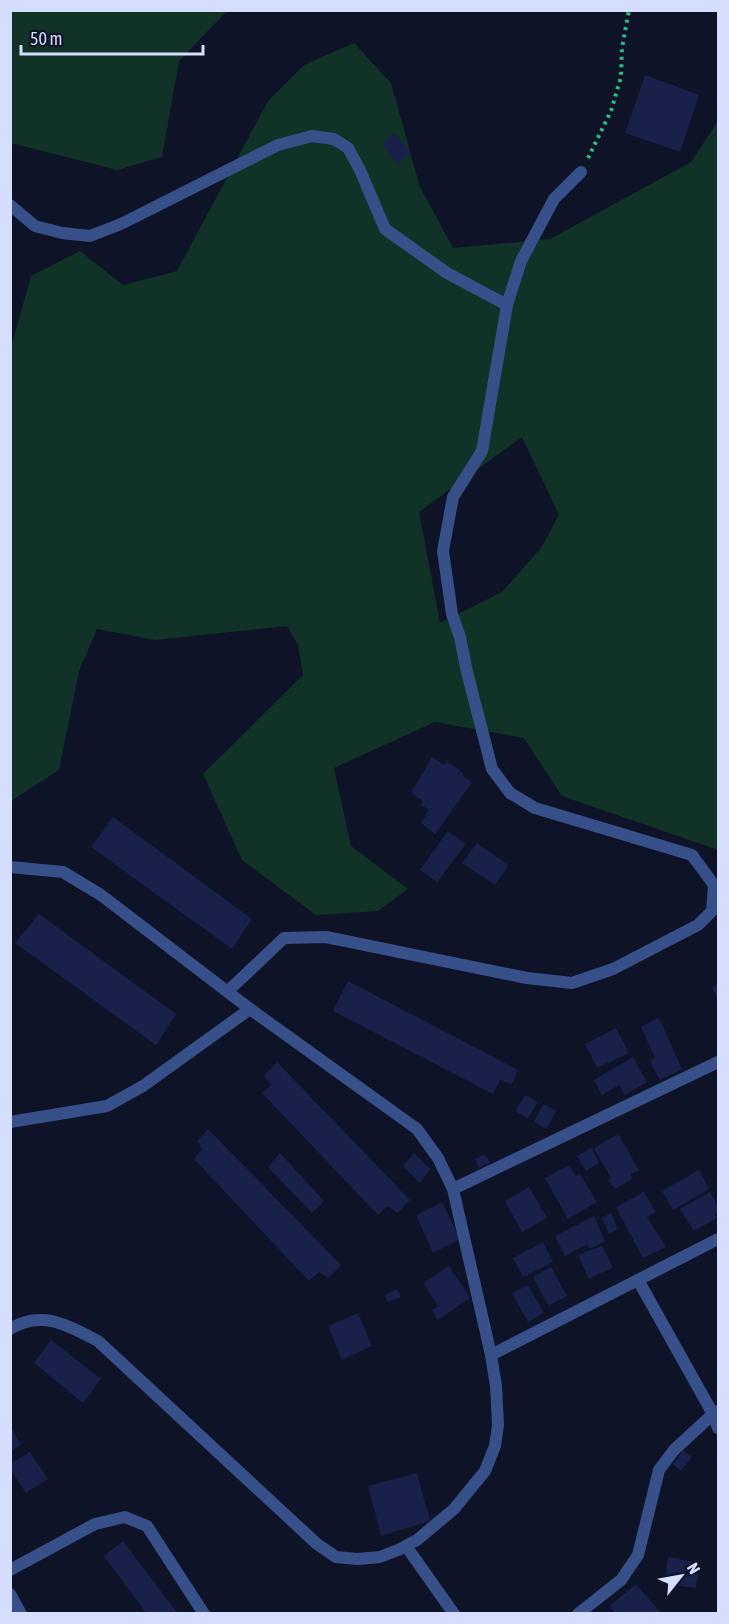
<svg xmlns="http://www.w3.org/2000/svg" width="729" height="1624" viewBox="0 0 729 1624" font-family="'Asap Condensed',sans-serif">
	<style>
		.green { fill: #113226; fill-rule: evenodd }
		.building { fill: #19204a }
		.lines { fill: none; stroke-linecap: round; stroke-linejoin: round }
		.path { stroke: #2abe83; stroke-width: 4; stroke-dasharray: 3 4.5; stroke-linecap: butt }
		.minor { stroke: #375089; stroke-width: 12 }
		.tertiary { stroke: #375089; stroke-width: 12 }
	</style>
	<rect width="100%" height="100%" fill="#0e1328"/>
	<g class="green">
		<path d="M10 11 11 10 227 11 179 61 162 157 117 170 11 143Z"/>
		<path d="M354 43 391 83 420 187 453 248 550 239 691 162 718 121V850L562 796 524 738 435 722 334 768 351 846 408 889 378 911 316 915 242 860 203 774 303 675 298 645 287 626 155 640 97 629 79 671 59 770 11 801 10 351 31 276 80 251 123 285 177 271 268 101 304 65ZM522 437 559 515 541 548 502 592 440 623 419 512Z"/>
	</g>
	<g class="building">
		<path d="M645 75 699 95 680 152 625 133Z"/>
		<path d="M395 133 411 153 397 164 382 144Z"/>
		<path d="M432 757 445 765 447 761 462 772 464 777 472 782 435 834 421 823 429 810 421 805 423 801 411 793Z"/>
		<path d="M113 817 252 919 232 949 91 847Z"/>
		<path d="M448 831 466 844 437 882 420 870Z"/>
		<path d="M477 843 508 865 495 885 462 863Z"/>
		<path d="M39 914 176 1014 156 1045 15 943Z"/>
		<path d="M348 981 518 1070 512 1084 500 1080 493 1094 333 1011Z"/>
		<path d="M718 984V1001L712 987Z"/>
		<path d="M659 1018 682 1069 660 1080 650 1061 655 1058 641 1027Z"/>
		<path d="M616 1028 629 1053 597 1068 585 1044Z"/>
		<path d="M633 1057 647 1082 625 1095 619 1085 602 1095 594 1080Z"/>
		<path d="M277 1062 410 1200 398 1213 387 1206 378 1215 262 1093 271 1085 264 1076Z"/>
		<path d="M525 1095 538 1102 528 1118 515 1112Z"/>
		<path d="M543 1104 556 1110 547 1129 534 1122Z"/>
		<path d="M208 1129 341 1265 328 1278 319 1272 309 1281 194 1159 202 1149 197 1141Z"/>
		<path d="M618 1134 639 1170 631 1174 632 1179 615 1189 608 1180 611 1178 594 1148Z"/>
		<path d="M591 1148 599 1163 586 1171 577 1156Z"/>
		<path d="M280 1153 324 1201 312 1213 268 1167Z"/>
		<path d="M414 1153 430 1169 420 1183 403 1166Z"/>
		<path d="M485 1154 490 1162 479 1168 475 1159Z"/>
		<path d="M569 1165 576 1176 580 1174 597 1202 568 1219 545 1178Z"/>
		<path d="M699 1170 709 1189 673 1210 662 1191Z"/>
		<path d="M529 1187 547 1218 522 1232 505 1201Z"/>
		<path d="M644 1192 656 1212 647 1217 666 1247 643 1258 616 1207Z"/>
		<path d="M710 1192 718 1207V1212L715 1214 717 1218 694 1231 680 1209Z"/>
		<path d="M442 1202 460 1239 433 1253 416 1215Z"/>
		<path d="M611 1213 618 1229 609 1234 602 1218Z"/>
		<path d="M594 1216 605 1241 590 1249 588 1244 565 1256 555 1236Z"/>
		<path d="M543 1242 553 1262 523 1277 513 1258Z"/>
		<path d="M602 1246 613 1267 589 1279 578 1255Z"/>
		<path d="M449 1266 470 1298 438 1320 432 1310 438 1306 423 1283Z"/>
		<path d="M551 1267 567 1296 548 1306 533 1277Z"/>
		<path d="M528 1285 544 1313 528 1322 512 1293Z"/>
		<path d="M397 1289 401 1297 387 1302 385 1295Z"/>
		<path d="M358 1313 372 1346 342 1360 328 1326Z"/>
		<path d="M51 1340 101 1379 83 1403 34 1363Z"/>
		<path d="M10 1425 21 1445 10 1451Z"/>
		<path d="M683 1450 692 1457 681 1471 673 1464Z"/>
		<path d="M30 1452 48 1479 26 1493 10 1469V1464Z"/>
		<path d="M417 1473 430 1521 381 1536 368 1486Z"/>
		<path d="M123 1541 178 1614H147L104 1556Z"/>
		<path d="M668 1557 699 1563 696 1588 665 1584Z"/>
		<path d="M636 1584 660 1612 658 1614H616L610 1606Z"/>
	</g>
	<g class="lines">
		<path class="path" d="M588 158 611 111 621 77 622 48 629 10"/>
		<g class="minor">
			<path d="M10 205 35 226 62 233 90 236 121 224 278 145 312 136 334 139 348 148 360 170 385 229 447 273 507 305"/>
			<path d="M228 991 284 938 326 937 527 978 572 983 613 969 698 925 712 911 714 885 692 855 535 808 510 793 492 769 467 672 460 637 452 614 443 551 453 497 482 451 507 305 521 261 554 199 581 172"/>
			<path d="M10 1122 107 1106 143 1086 250 1009"/>
			<path d="M453 1189 718 1062"/>
			<path d="M638 1280 713 1414 718 1428"/>
			<path d="M491 1355 718 1239"/>
			<path d="M406 1546 454 1614"/>
			<path d="M10 1570 95 1524 125 1517 147 1526 204 1614"/>
			<path d="M578 1614 621 1580 638 1555 659 1470 674 1450 713 1414 718 1411"/>
		</g>
		<g class="tertiary">
			<path d="M10 867 63 872 101 895 250 1009 417 1129 438 1158 453 1189 491 1355 496 1386 498 1425 495 1446 485 1471 454 1509 417 1540 398 1550 380 1557 357 1559 336 1557 317 1544 98 1341C69 1326 42 1309 10 1329"/>
			<path d="M10 1594 21 1614"/>
		</g>
	</g>
	<rect width="729" height="1624" fill="none" stroke="#d5deff" stroke-width="24"/>
	<g transform="translate(681 1576) rotate(59)" stroke="#0e1328" stroke-width="4.5" paint-order="stroke">
	<path d="M0-4.5L10 22L0 15L-10 22Z" fill="#d5deff"/>
	<text y="-9" font-size="16" font-weight="bold" text-anchor="middle" fill="#d5deff">N</text>
	</g>
	<path d="M21 45v9h182v-9" fill="none" stroke="#d5deff" stroke-width="3"/>
	<text x="30" y="45" font-size="18" fill="#d5deff" stroke="#0e1328" stroke-width="4.5" paint-order="stroke">50 m</text>
</svg>
